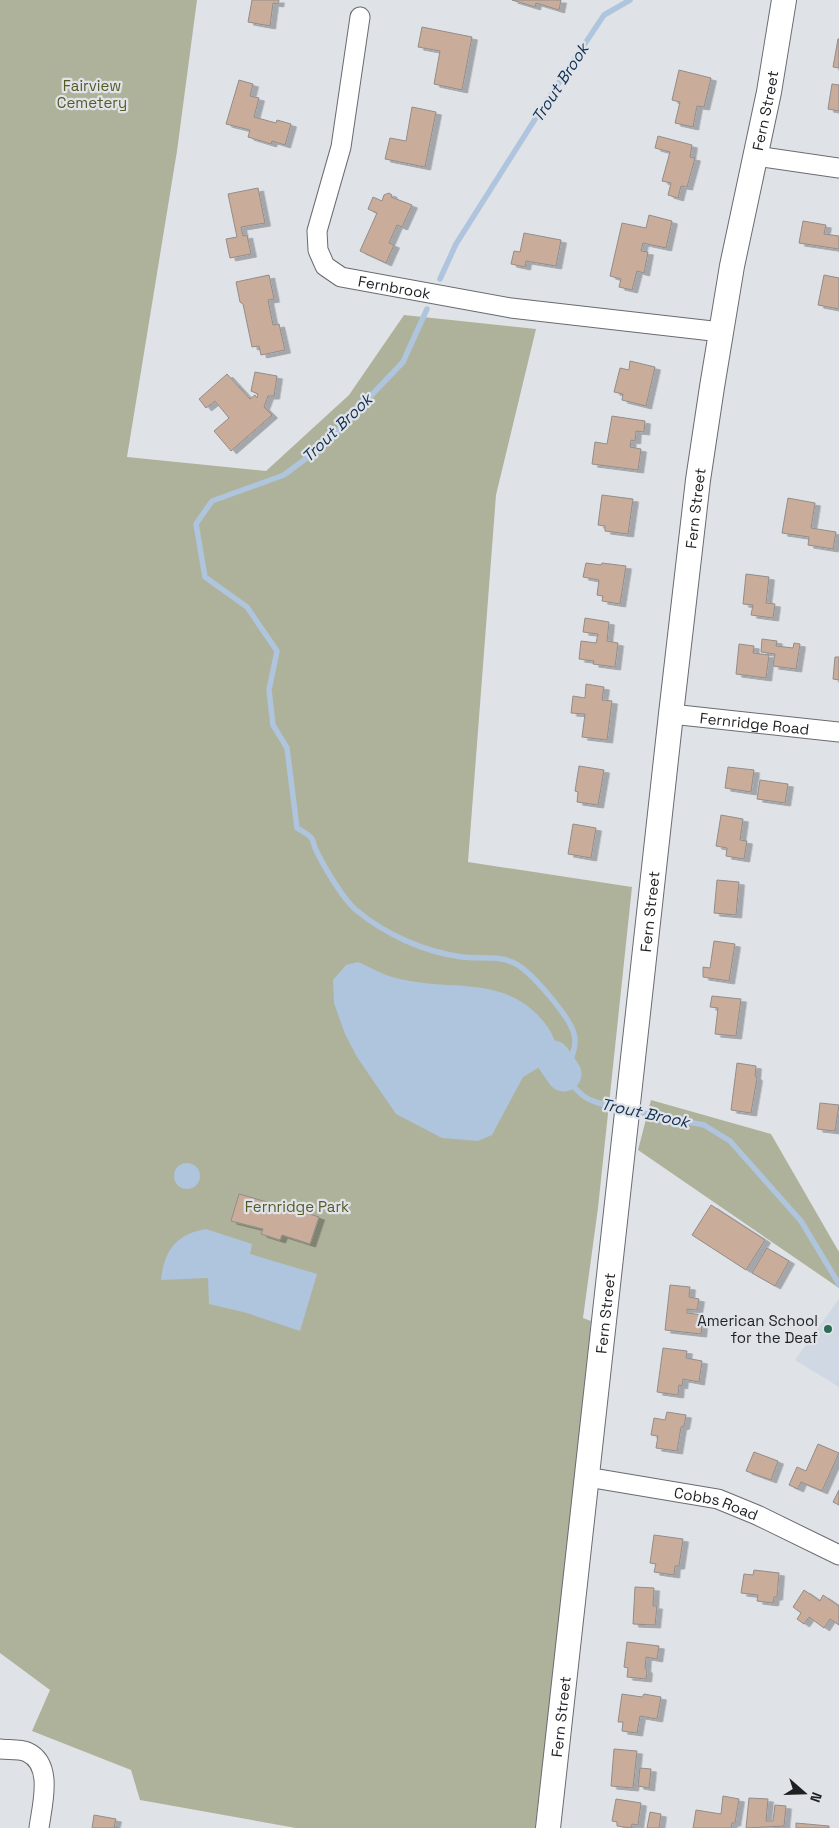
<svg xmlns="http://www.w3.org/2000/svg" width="839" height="1828" viewBox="0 0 839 1828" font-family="'Space Grotesk',sans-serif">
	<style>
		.built { fill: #d0d8e3 }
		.green { fill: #afb29a }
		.water { fill: #afc4dd }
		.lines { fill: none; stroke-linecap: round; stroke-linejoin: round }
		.stream { stroke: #afc4dd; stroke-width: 5.5 }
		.river { stroke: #afc4dd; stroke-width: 35 }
		.building { fill: #caac9b; stroke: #928d8a; filter: url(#shadow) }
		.minor-casing { stroke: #686b70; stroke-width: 21 }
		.tertiary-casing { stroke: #686b70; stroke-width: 26 }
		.minor { stroke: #fff; stroke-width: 19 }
		.tertiary { stroke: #fff; stroke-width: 24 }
		.poi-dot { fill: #2d6b57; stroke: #dfe3e8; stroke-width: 2 }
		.labels { text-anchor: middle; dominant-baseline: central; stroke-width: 4.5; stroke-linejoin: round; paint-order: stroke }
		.park-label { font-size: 15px; fill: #575a27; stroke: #dfe3e8 }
		.street-label { font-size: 15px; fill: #1f2022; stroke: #dfe3e8 }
		.poi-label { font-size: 15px; fill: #1f2022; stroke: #dfe3e8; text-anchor: end }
		.water-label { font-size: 16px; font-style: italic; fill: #102f51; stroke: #dfe3e8 }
	</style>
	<defs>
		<filter id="shadow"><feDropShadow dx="5.5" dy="3" stdDeviation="0" flood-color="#0004"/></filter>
	</defs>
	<rect width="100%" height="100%" fill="#dfe3e8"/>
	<path class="built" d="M839 1299V1387L795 1360Z"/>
	<g class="green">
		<path d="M0 0H197L177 151 127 457 266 471 349 395 404 315 536 329 496 495 468 862 632 887 598 1208 583 1318 591 1321 564 1582 535 1828H296L140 1800 131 1770 32 1731 50 1690 0 1653Z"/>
		<path d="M651 1100 771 1134 839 1252V1288L638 1150Z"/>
	</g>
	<g class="water">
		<path d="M358 962C370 967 383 975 396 978 452 993 507 972 547 1026 553 1034 556 1045 561 1054L523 1077 492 1135 478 1141 442 1138 396 1114 357 1057 345 1034 334 1003 333 980 346 965Z"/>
		<circle cx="187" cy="1176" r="13"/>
		<path d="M206 1229 252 1244 250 1254 317 1274 300 1331 247 1313 209 1304 208 1278 161 1280C164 1251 176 1234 206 1229Z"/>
	</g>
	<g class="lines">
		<g class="stream">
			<path d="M440 279 456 244 544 105 604 15 630 0"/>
			<path d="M427 309 403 362 324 445 284 475 212 501 196 524 205 577 247 607 277 651 269 690 273 725 287 748 297 828C302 831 310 835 312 839 314 842 314 847 316 850 323 865 343 899 356 910 385 934 424 952 462 957 479 959 498 955 514 963 530 970 570 1017 574 1034 578 1047 569 1063 564 1074 583 1101 590 1102 621 1108"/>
			<path d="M633 1111 704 1125 730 1141 801 1221 839 1284"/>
		</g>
		<path class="river" d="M553 1058 564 1074"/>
	</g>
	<g class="building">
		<path d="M252 0H279L278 4 273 3 270 26 248 22Z"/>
		<path d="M512 0H561L559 10 536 3 535 7Z"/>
		<path d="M422 27 472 37 462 90 434 84 440 51 418 47Z"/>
		<path d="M838 39H839V68L833 67Z"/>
		<path d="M679 70 711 78 704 107 697 106 693 127 675 123 680 102 672 100Z"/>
		<path d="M239 80 253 84 250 96 259 98 254 117 276 123 277 120 291 124 285 145 272 141 271 144 248 137 250 130 226 124Z"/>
		<path d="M832 84 839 85V111L828 109Z"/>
		<path d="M412 107 436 112 425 167 385 159 390 138 406 141Z"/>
		<path d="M658 136 692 145 690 157 695 158 687 187 681 186 678 198 668 195 671 183 662 181 670 152 655 148Z"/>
		<path d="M258 188 265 223 241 227 243 236 247 235 251 254 230 258 226 239 237 237 228 194Z"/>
		<path d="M389 193 392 195 391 197 412 205 402 227 397 225 389 243 394 245 386 263 360 251 377 213 368 209 373 197 382 201 384 195Z"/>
		<path d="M649 215 672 221 666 248 643 243 641 251 648 252 644 273 637 271 632 290 619 287 621 279 610 276 622 223 646 228Z"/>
		<path d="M803 221 826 225 824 234 839 236V249L799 243Z"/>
		<path d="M524 233 561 240 556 266 526 261 525 267 511 264 514 251 520 252Z"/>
		<path d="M269 275 274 299 268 300 273 325 279 324 285 350 261 355 259 346 252 347 243 304 240 302 236 282Z"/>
		<path d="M824 275 839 278V309L818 305Z"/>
		<path d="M630 361 655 367 646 406 622 400 623 394 614 392 620 368 629 370Z"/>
		<path d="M255 372 277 376 274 396H268L264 407 272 415 231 451 214 431 229 418 215 401 206 408 199 399 227 374 250 399 255 395 257 398 258 394 251 391Z"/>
		<path d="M612 416 645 421 644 432 636 431 635 441 631 440 630 447 641 449 638 470 592 464 595 442 607 444Z"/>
		<path d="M602 495 633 499 628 534 605 531V526L598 525Z"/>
		<path d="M788 498 815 503 811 528 836 532 833 549 808 545 809 537 782 533Z"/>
		<path d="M586 563 601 565 602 563 626 566 620 604 602 601 603 596 597 595 599 580 583 577Z"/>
		<path d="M746 574 769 577 766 603 775 604 773 618 751 615 753 605 743 604Z"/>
		<path d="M585 618 609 622 607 641 618 643 615 667 593 664 594 661 579 659 581 641 596 643 598 634 583 632Z"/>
		<path d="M762 639 777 641 776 646 793 648 794 643 800 644 796 669 773 666 775 654 761 652Z"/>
		<path d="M739 644 754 646 753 653 769 655 766 678 736 674Z"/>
		<path d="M835 657H839V680L833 679Z"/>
		<path d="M586 684 604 687 602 700 612 701 607 740 582 737 585 714 571 713 573 696 585 698Z"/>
		<path d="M579 766 604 770 598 805 577 802 578 792 575 791Z"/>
		<path d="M728 767 754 770 751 792 725 788Z"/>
		<path d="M760 780 788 784 785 803 757 799Z"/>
		<path d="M721 815 743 819 740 840 747 841 744 859 726 856 727 848 716 846Z"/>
		<path d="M573 824 596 828 591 858 568 854Z"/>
		<path d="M717 880 739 882 736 915 714 913Z"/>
		<path d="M714 941 735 944 729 981 703 977V967L710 968Z"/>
		<path d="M712 996 741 999 736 1036 715 1034 718 1008 710 1007Z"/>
		<path d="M737 1063 756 1066 755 1076 757 1078 751 1113 731 1110Z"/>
		<path d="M820 1103 839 1105 835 1131 817 1129Z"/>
		<path d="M239 1194 274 1204 272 1210 286 1214 288 1207 319 1217 310 1244 282 1235 280 1240 261 1234 263 1229 231 1221Z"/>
		<path d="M711 1205 765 1240 746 1270 692 1235Z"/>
		<path d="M767 1248 789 1261 775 1286 752 1273Z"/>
		<path d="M670 1285 690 1287 689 1297 699 1299 697 1310 687 1309V1313L703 1315 701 1334 665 1330Z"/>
		<path d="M663 1348 687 1351 686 1358 702 1361 699 1382 683 1379 682 1386 679 1385 678 1395 657 1392Z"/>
		<path d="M667 1412 686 1415 684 1426 681 1427 677 1451 656 1448 658 1436 651 1435 654 1418 665 1420Z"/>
		<path d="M818 1444 839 1453 822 1491 801 1482 798 1489 789 1485 797 1467 806 1471Z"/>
		<path d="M754 1452 778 1461 771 1480 746 1471Z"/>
		<path d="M839 1490V1505L833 1502Z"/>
		<path d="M654 1535 683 1539 679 1566H675L674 1575 654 1572 656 1564 650 1563Z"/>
		<path d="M754 1570 779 1573 777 1597H774L773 1603 757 1601 758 1595 741 1593 744 1574 753 1575Z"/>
		<path d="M635 1587 654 1588 653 1606H657L655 1625 633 1624Z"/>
		<path d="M804 1590 820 1601 823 1595 839 1606V1625L830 1619 824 1628 809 1617 804 1624 797 1619 801 1613 793 1607Z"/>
		<path d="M627 1642 659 1646 657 1659 646 1657 645 1668 647 1671 646 1679 627 1677 628 1668 624 1667Z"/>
		<path d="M622 1694 642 1697 644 1694 661 1697 657 1719 640 1716 637 1733 622 1731 623 1722H618Z"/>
		<path d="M614 1749 637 1751 633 1788 611 1786Z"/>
		<path d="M640 1768 651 1769 649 1788 638 1786Z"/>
		<path d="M723 1796 739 1799 735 1823H732L731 1828H693L696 1810 721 1814Z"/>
		<path d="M749 1798 768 1799 766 1821H773L775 1805 786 1806 784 1826 746 1828Z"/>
		<path d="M616 1799 641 1803 638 1825 632 1824 631 1828 617 1826V1822L612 1821Z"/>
		<path d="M650 1812 661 1814 659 1828H647Z"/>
		<path d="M94 1815 116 1819 114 1827 118 1828H92Z"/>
		<path d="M796 1823 829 1826V1828H796Z"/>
	</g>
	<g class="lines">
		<g class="minor-casing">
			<g id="minor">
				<path id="s1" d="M360 17 341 147 317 231 318 250 325 266 341 277 511 308 721 332"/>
				<path d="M756 156 839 168"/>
				<path id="s2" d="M671 714 839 732"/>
				<path id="s3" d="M587 1477 718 1499 757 1515 839 1555"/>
				<path d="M0 1749C8 1750 20 1749 27 1752 54 1764 42 1805 39 1828"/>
			</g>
		</g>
		<g class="tertiary-casing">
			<g id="tertiary">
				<path id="s4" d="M548 1828 671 714 698 480 712 387 732 266 769 92 784 0"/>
			</g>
		</g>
		<use href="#minor" class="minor"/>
		<use href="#tertiary" class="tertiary"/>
	</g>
	<circle class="poi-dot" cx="828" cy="1329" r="5"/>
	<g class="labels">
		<g class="park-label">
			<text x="92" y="85">Fairview<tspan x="92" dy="17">Cemetery</tspan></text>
			<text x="297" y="1206">Fernridge Park</text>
		</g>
		<g class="street-label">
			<text stroke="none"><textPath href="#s4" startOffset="1732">Fern Street</textPath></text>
			<text stroke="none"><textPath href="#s1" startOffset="329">Fernbrook</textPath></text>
			<text stroke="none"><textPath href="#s4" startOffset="1328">Fern Street</textPath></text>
			<text stroke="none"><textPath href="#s2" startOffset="84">Fernridge Road</textPath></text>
			<text stroke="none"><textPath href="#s4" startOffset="922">Fern Street</textPath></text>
			<text stroke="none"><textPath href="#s4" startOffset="518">Fern Street</textPath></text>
			<text stroke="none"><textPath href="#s3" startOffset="132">Cobbs Road</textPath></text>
			<text stroke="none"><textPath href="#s4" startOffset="112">Fern Street</textPath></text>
		</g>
		<g class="poi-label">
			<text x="818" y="1320">American School<tspan x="818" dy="17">for the Deaf</tspan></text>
		</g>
		<g class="water-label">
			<text transform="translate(560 83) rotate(-57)">Trout Brook</text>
			<text transform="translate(337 428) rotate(-44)">Trout Brook</text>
			<text transform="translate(645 1113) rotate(12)">Trout Brook</text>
		</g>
	</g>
	<g transform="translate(804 1793) rotate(110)" stroke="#dfe3e8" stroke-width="4" paint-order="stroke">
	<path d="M0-4L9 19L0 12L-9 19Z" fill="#1f2022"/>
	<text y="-8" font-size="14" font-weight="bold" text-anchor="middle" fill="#1f2022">N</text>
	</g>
</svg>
